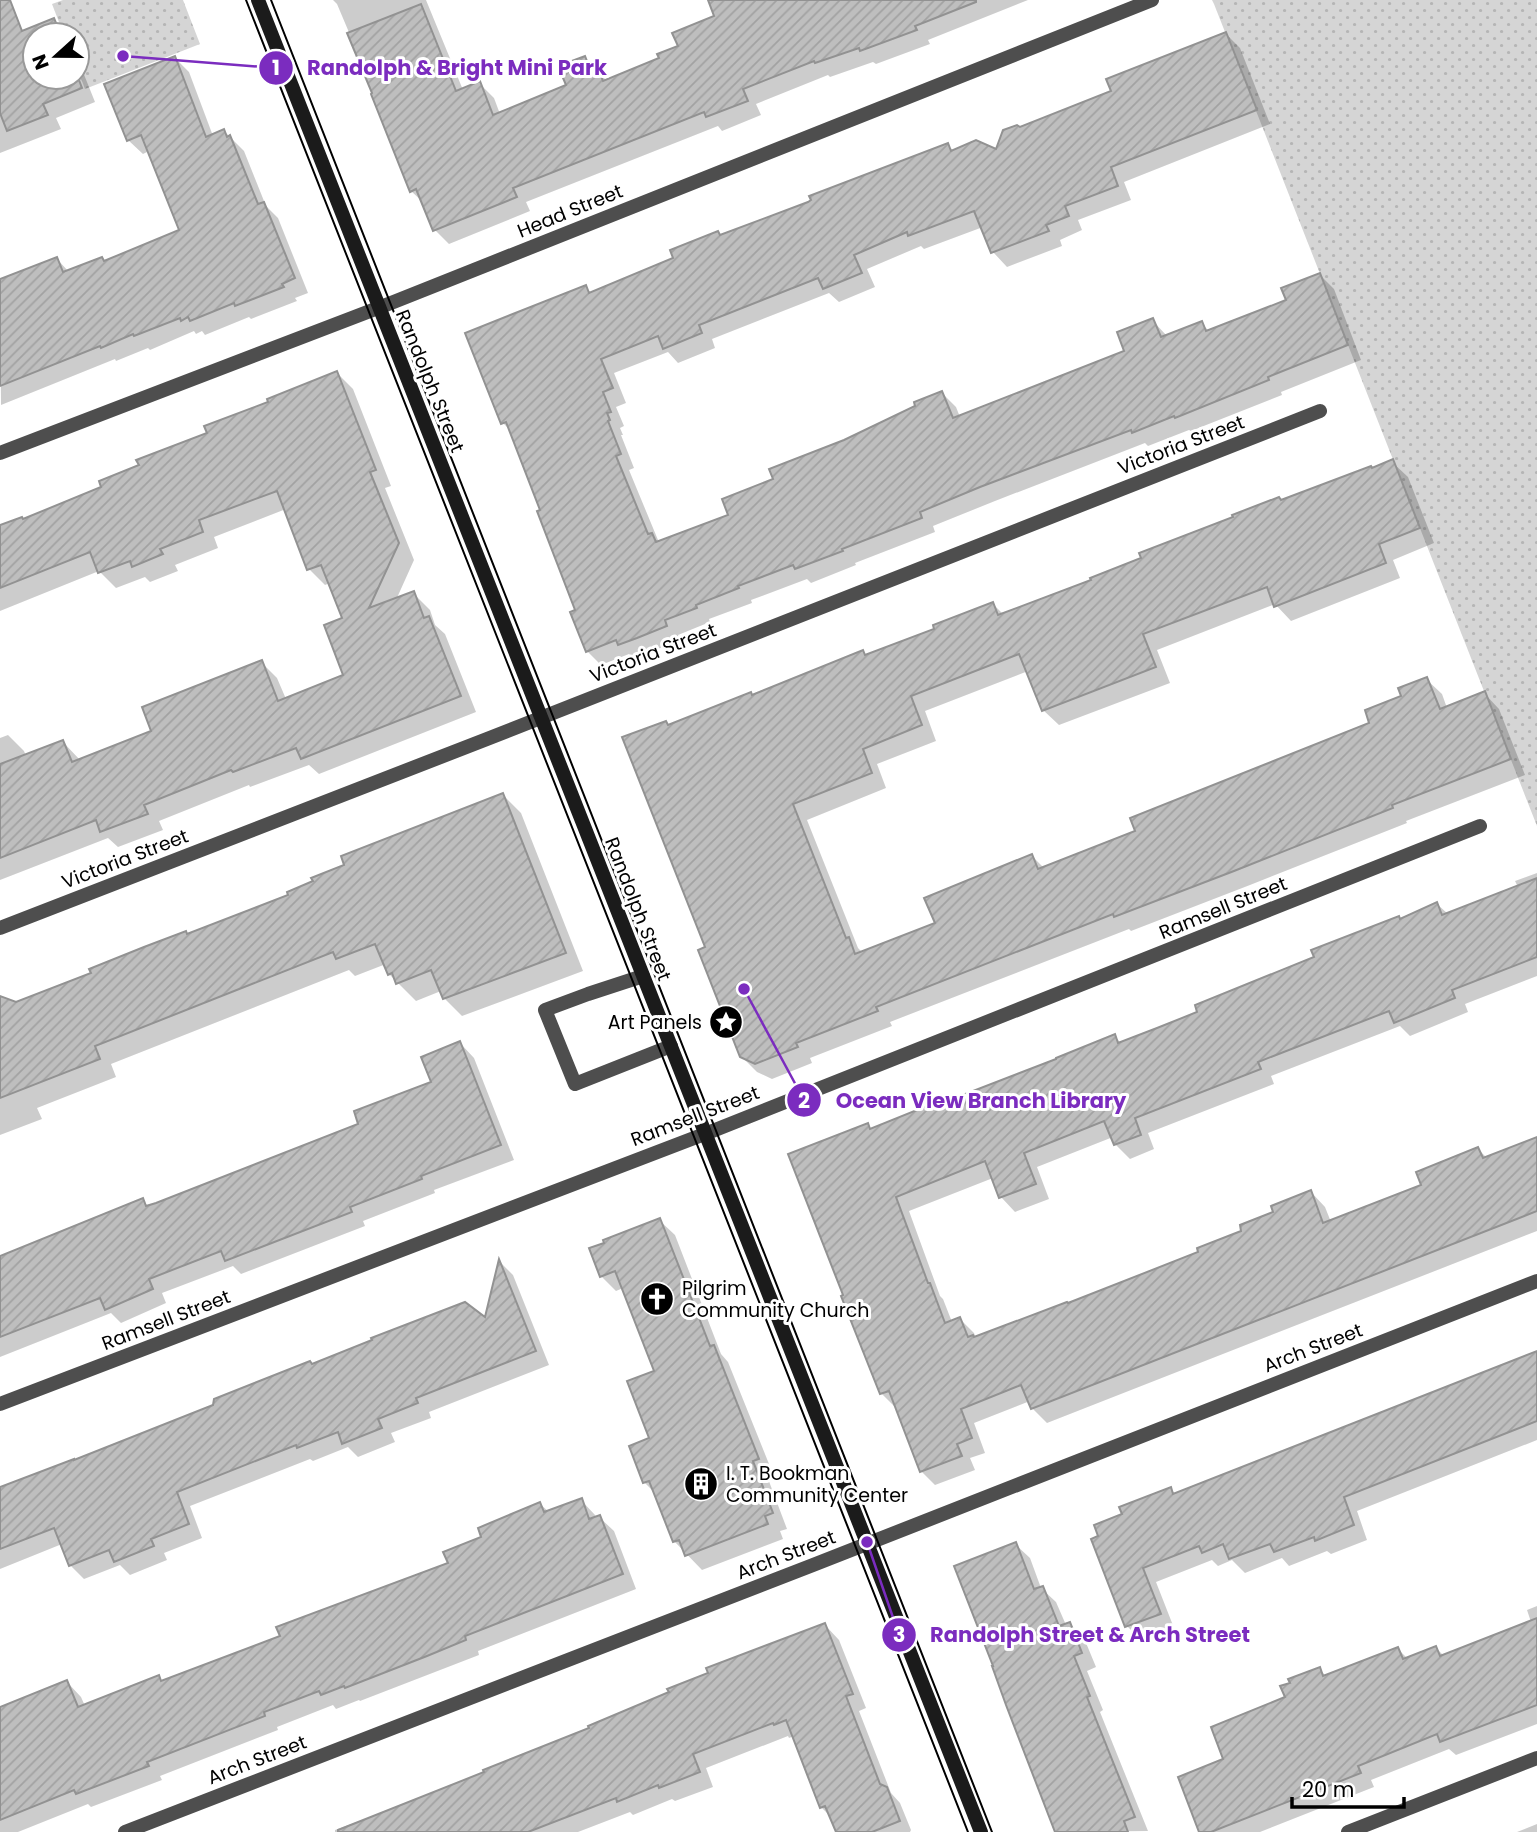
<svg xmlns="http://www.w3.org/2000/svg" width="1537" height="1832" viewBox="0 0 1537 1832" font-family="Poppins,sans-serif">
	<style>
		.park { fill: url(#park-dots) }
		.shadow { fill: #0003 }
		.building { fill: url(#building-hatch); stroke: #929292; stroke-width: 2 }
		.lines { fill: none; stroke-linecap: round; stroke-linejoin: round }
		.lane { stroke: #4e4e4e; stroke-width: 14 }
		.street { stroke: #4e4e4e; stroke-width: 14 }
		.secondary { stroke: #1b1b1b; stroke-width: 14 }
		.tram { stroke: #000; stroke-width: 2 }
		.labels { text-anchor: middle; dominant-baseline: central; stroke-width: 6; stroke-linejoin: round; paint-order: stroke }
		.street-label { font-size: 19px; fill: #000; stroke: #fff }
		.poi-label { font-size: 19px; fill: #000; stroke: #fff; text-anchor: start }
		.leader { fill: none; stroke: #7b2cbf; stroke-width: 2.5 }
		.callout-dot { fill: #7b2cbf; stroke: #fff; stroke-width: 2.5 }
		.mark-label { font-size: 21px; text-anchor: middle; font-weight: bold; fill: #fff }
		.callout-label { font-size: 21px; text-anchor: middle; font-weight: bold; fill: #7b2cbf; stroke: #fff; stroke-width: 6; stroke-linejoin: round; paint-order: stroke }
	</style>
	<defs>
		<pattern id="park-dots" width="8" height="8" patternUnits="userSpaceOnUse" patternTransform="scale(1.75)"><rect width="8" height="8" fill="#d5d5d5"/><path d="M2 2h.1M6 6h.1" fill="none" stroke="#b5b5b5" stroke-width="1.8" stroke-linecap="round"/></pattern>
		<pattern id="building-hatch" width="6" height="6" patternUnits="userSpaceOnUse" patternTransform="scale(1.75)"><rect width="6" height="6" fill="#bebebe"/><path d="M-1 1l2-2M0 6l6-6M5 7l2-2" fill="none" stroke="#a2a2a2"/></pattern>
	</defs>
	<rect width="100%" height="100%" fill="#fff"/>
	<g class="park">
		<path d="M63 0H183L200 44 85 89 77 68V35H64L52 4Z"/>
		<path d="M1212 0H1537V826L1214 4Z"/>
	</g>
	<g class="shadow">
		<path d="M333 0H426L463 90 479 83 494 98 500 114 568 86 584 58 607 81 662 59 716 17 710 0H1028L928 40 930 44 876 64 873 62 830 77 828 75 756 104 761 115 722 131 718 126 526 202 530 211 449 244 435 230 425 204 411 191 375 94 337 4Z"/>
		<path d="M54 20 68 35H35V77H77V57L95 102 56 118 61 129 0 153V36L20 28 24 32Z"/>
		<path d="M1226 34 1240 48 1270 124 1124 182 1131 200 1078 220 1082 230 1060 240 1062 246 1007 267 993 252 983 227 924 249 921 246 867 269 875 287 839 302 829 293 712 339 715 348 678 363 668 352 614 373 626 403 616 407 624 426 620 428 623 435H621L634 468 629 470 658 540 660 543 730 516 775 480 845 441 942 393 956 407 960 417 1126 352 1152 320 1167 336 1201 323 1209 331 1288 301 1320 275 1334 289 1361 360 1281 392 1282 395 1191 431 1189 430 1148 446 1145 443 995 501 933 526 935 532 855 563 856 565 811 583 807 579 751 600 752 603 709 619 710 622 678 635 680 640 633 659 629 654 601 665 587 651 577 611 543 511 512 432 503 423 467 334 586 287 592 294 675 259 721 237 808 203 947 145 954 151H997L1019 129 1113 92Z"/>
		<path d="M175 58 189 72 213 136 224 131 244 151 266 206 278 218 308 293 295 298 297 301 251 319 249 317 205 335 202 331 196 334 194 331 150 350 148 348 116 361 115 359 1 405 0 281 57 259 69 272 102 259 106 262 181 231 149 151 143 154 128 140Z"/>
		<path d="M337 373 353 389 391 486 385 488 414 560 396 600 413 593 430 610 435 625 445 634 476 712 319 774 309 765 250 787 249 785 159 821 163 830 118 847 108 838 0 880V738L8 735 24 751 26 756 63 742 80 760 153 732 261 662 277 678 286 699 346 676 344 619 330 583 325 585 309 569 286 509 214 537 218 548 175 565 178 571 150 582 145 577 116 588 99 571 0 611V529L103 488 270 403Z"/>
		<path d="M1392 462 1408 477 1434 543 1393 560 1400 578 1291 621 1275 604 1157 650 1170 683 1059 725 1043 710 1028 671 925 711 936 741 877 764 886 788 807 820 858 948 863 953 937 924 1032 856 1044 868 1137 832 1372 724 1426 679 1442 694 1447 708 1484 693 1499 709 1525 775 1406 821 1407 823 1250 885 1131 931 1129 929 890 1022 892 1026 810 1058 812 1063 772 1079 757 1072 741 1056 707 948 669 726 866 657 937 630 993 604 1004 615 1093 581 1282 502Z"/>
		<path d="M503 795 521 813 583 971 462 1016 444 998 441 991 416 1001 389 974 386 964 355 976 349 970 111 1064 116 1077 37 1108 42 1119 0 1135V1005L16 1004 290 896Z"/>
		<path d="M1537 873V976L1465 1004 1468 1012 1410 1036 1400 1026 1271 1076 1274 1084 1148 1133 1154 1149 1130 1159 1115 1144 1113 1137 1037 1167 1049 1199 1015 1212 1001 1197 993 1178 909 1211 940 1296 943 1299 952 1322 960 1319 974 1333 976 1338 1200 1253 1243 1233 1311 1192 1325 1207 1331 1222 1423 1186 1478 1149 1487 1158 1537 1139V1231L1047 1423 1032 1408 1030 1401 974 1423 985 1453 970 1458 975 1470 935 1485 921 1471 896 1408 881 1393 867 1125 872 1130 956 1099 1114 1036 1121 1043 1199 1013 1437 904 1448 914 1518 887 1515 881Z"/>
		<path d="M460 1043 474 1058 514 1160 434 1190 435 1193 363 1221 365 1226 241 1274 233 1266 162 1293 166 1303 121 1323 111 1313 0 1357V1259L142 1200 149 1207 361 1125 433 1083Z"/>
		<path d="M659 1220 675 1235 721 1354 728 1362 773 1474 767 1476 787 1529 780 1531 783 1539 702 1570 674 1541 656 1494 644 1482 651 1439 656 1372 623 1288 616 1291 601 1276Z"/>
		<path d="M500 1262 513 1275 549 1365 429 1412 431 1418 391 1433 395 1442 358 1457 348 1447 313 1461 310 1459 190 1506 202 1538 164 1553 167 1560 130 1575 120 1565 84 1579 70 1565 62 1544 0 1569V1489L313 1366 486 1320Z"/>
		<path d="M1537 1353V1440L1357 1511 1367 1540 1331 1554 1327 1551 1289 1566 1282 1558 1245 1573 1232 1560 1218 1566 1212 1560 1156 1582 1174 1628 1141 1640 1127 1626 1100 1537 1124 1515 1170 1489 1176 1494Z"/>
		<path d="M581 1500 595 1515 597 1518 599 1517 614 1531 636 1589 478 1651 479 1655 360 1701 359 1700 336 1709 333 1705 277 1727 278 1730 160 1776 162 1780 91 1807 88 1804 18 1832H0V1739L67 1682 81 1697 85 1706 158 1678 163 1683 282 1637 450 1564 483 1538 540 1504 549 1512Z"/>
		<path d="M1015 1544 1030 1558 1041 1588 1056 1602 1066 1625 1070 1624 1084 1638 1096 1667 1087 1671 1103 1710 1100 1712 1148 1831 1058 1832Z"/>
		<path d="M1537 1606V1724L1456 1755 1449 1749 1371 1780 1374 1787 1260 1832H1201L1225 1760 1287 1698 1319 1669 1326 1676 1398 1649 1408 1659 1436 1648 1444 1656 1531 1622 1527 1610Z"/>
		<path d="M825 1625 839 1640 866 1708 859 1711 891 1793 900 1803 911 1830 910 1832H838L832 1818 821 1807 794 1736 789 1738 788 1736 706 1768 713 1787 675 1801 672 1799 633 1815 630 1812 578 1832H335V1830L392 1809 393 1810 591 1729Z"/>
		<path d="M1537 1824V1832H1517Z"/>
	</g>
	<g class="building">
		<path d="M0 0H10L22 31 54 18 61 35H35V77H77V75L82 88 43 104 48 115 7 131 0 113Z"/>
		<path d="M708 0H976V2L915 26 917 30 860 51 859 48 815 63 814 61 743 89 748 101 706 117 704 112 513 188 517 197 433 231 416 189 410 192 371 94 372 93 347 33 421 4 456 91 480 81 493 115 566 85 558 66 585 56 592 74 599 71 603 81 659 58 657 54 678 46 672 33 714 16Z"/>
		<path d="M1226 32 1257 110 1111 167 1118 186 1065 206 1069 216 1046 225 1049 231 991 253 974 211 908 236 907 232 854 255 862 273 823 289 818 278 699 325 702 333 663 349 658 336 601 359 613 388 603 392 611 412 607 413 610 420 608 421 621 454 616 456 648 534 652 533 656 542 728 515 722 499 773 479 769 469 844 440 915 406 914 402 942 391 953 418 1124 351 1117 332 1153 318 1161 337 1202 321 1206 331 1286 300 1281 288 1320 273 1348 345 1268 377 1269 380 1175 418 1174 416 1132 433 1131 430 980 487 920 512 922 518 842 549 843 551 795 569 793 565 738 586 739 588 696 605 697 608 665 620 667 626 637 638 618 645 616 640 586 652 570 612 575 610 537 511 540 510 506 422 501 424 465 333 586 285 589 293 673 258 670 250 718 231 720 235 808 202 811 200 809 196 948 143 951 151 976 140 996 149 1003 130 1017 125 1020 127 1111 91 1106 79Z"/>
		<path d="M175 56 206 137 224 129 227 137 230 135 258 204 264 202 295 278 282 284 284 287 235 306 234 303 190 321 188 317 181 321 180 318 134 336 133 334 101 348 100 346 0 386V279L57 257 63 272 102 257 104 261 179 230 141 135 127 141 104 84Z"/>
		<path d="M337 371 376 470 370 472 399 543 369 608 414 591 424 618 429 616 461 696 301 759 296 748 233 772 231 770 144 805 148 814 100 832 96 820 0 858V764L63 740 72 762 151 731 142 707 262 660 278 701 343 675 324 625 342 618 321 565 307 570 277 491 199 520 203 532 160 549 163 554 132 567 130 561 98 573 90 552 0 588V525L22 517 23 519 101 487 99 481 139 465 136 460 207 433 204 426 268 402 267 399Z"/>
		<path d="M1393 459 1420 528 1379 544 1386 563 1274 607 1267 587 1143 634 1156 667 1042 711 1019 654 911 696 922 725 863 749 872 773 793 804 846 938 849 937 855 954 935 923 924 898 1032 854 1038 869 1135 831 1130 818 1369 723 1365 710 1401 696 1398 688 1427 677 1440 709 1485 691 1511 759 1392 805 1393 808 1234 871 1114 917 1113 914 876 1007 878 1011 796 1043 798 1047 755 1064 740 1057 698 950 705 947 622 737 666 721 668 725 751 692 752 695 863 650 865 655 934 629 933 625 993 602 998 615 1091 580 1090 578 1141 558 1139 553 1233 517 1232 515 1279 497 1281 500 1371 466 1372 468Z"/>
		<path d="M503 793 566 953 443 999 431 970 396 984 392 973 388 975 375 944 336 959 333 952 95 1046 100 1059 0 1098V996L16 1002 91 973 89 969 144 947 186 931 187 934 288 895 287 892 313 881 311 878 344 865 341 856Z"/>
		<path d="M1537 878V957L1452 990 1455 998 1394 1023 1389 1011 1258 1062 1261 1069 1135 1118 1141 1135 1114 1145 1104 1121 1024 1153 1036 1184 999 1198 985 1161 896 1197 928 1283H930L945 1323 960 1317 968 1337 973 1335 974 1337 1067 1302 1068 1303 1198 1252 1197 1248 1241 1231 1240 1225 1273 1212 1271 1206 1311 1190 1323 1223 1421 1185 1416 1172 1478 1147 1483 1158 1537 1137V1211L1031 1409 1021 1385 961 1409 972 1438 957 1444 962 1456 920 1472 889 1391 880 1394 841 1296 843 1295 788 1154 868 1123 870 1129 954 1095 955 1098 1056 1059V1058L1115 1034 1118 1043 1157 1028 1197 1012 1195 1005 1314 957 1311 950 1399 916 1400 919 1437 902 1442 915Z"/>
		<path d="M460 1041 501 1145 421 1176 422 1179 350 1207 352 1212 225 1261 221 1251 149 1279 153 1289 105 1310 100 1298 0 1337V1256L143 1198 146 1206 156 1203 358 1124 354 1111 431 1082 421 1057Z"/>
		<path d="M660 1218 710 1346 714 1345 759 1459 753 1461 773 1513 765 1516 768 1524 685 1556 679 1540 673 1542 649 1481 643 1483 629 1446 649 1438 627 1381 654 1371 615 1271 600 1277 589 1248 604 1243 603 1240Z"/>
		<path d="M499 1259 536 1351 416 1398 418 1403 378 1419 382 1428 342 1444 338 1432 297 1448 296 1445 177 1492 189 1524 151 1539 154 1546 114 1562 109 1550 69 1566 54 1528 0 1549V1487L74 1459V1460L213 1405 214 1399 310 1361 312 1364 372 1340 371 1338 465 1302 485 1317Z"/>
		<path d="M1537 1351V1421L1344 1497 1354 1525 1315 1541 1314 1537 1274 1552 1270 1544 1229 1559 1223 1544 1202 1553 1199 1546 1143 1568 1161 1614 1125 1627 1091 1539 1098 1536 1094 1525 1122 1514 1119 1507 1171 1487 1173 1494Z"/>
		<path d="M582 1498 589 1519 600 1515 623 1574 465 1636 466 1640 427 1656 345 1688 344 1686 321 1695 319 1691 264 1712 265 1716 147 1762 149 1766 76 1794 74 1790 0 1820V1707L67 1680 78 1707 159 1675 161 1681 280 1636 276 1627 448 1563 443 1552 481 1537 478 1528 540 1502 544 1512Z"/>
		<path d="M1016 1542 1034 1589 1043 1586 1059 1626 1070 1622 1082 1653 1074 1656 1090 1696 1087 1697 1135 1817 1124 1821 1128 1832H1055L1006 1705 992 1666H993L954 1566Z"/>
		<path d="M1537 1618V1705L1440 1742 1437 1734 1358 1766 1361 1773 1211 1832H1199L1178 1777 1223 1759 1211 1727 1285 1697 1280 1686 1290 1683 1288 1679 1320 1667 1323 1676 1398 1647 1403 1659 1436 1646 1440 1656Z"/>
		<path d="M825 1623 853 1694 846 1696 880 1784 887 1787 900 1821 872 1832H836L825 1806 820 1808 786 1720 774 1725 773 1723 693 1754 700 1772 659 1788 658 1785 617 1802 616 1798 528 1832H338V1830L484 1772 483 1770 589 1728 588 1726 669 1692 667 1689 708 1673 706 1668Z"/>
	</g>
	<g class="lines">
		<path class="lane" d="M643 976 588 994 545 1010 575 1084 671 1046"/>
		<g class="street">
			<path d="M0 453 391 303 1152 0"/>
			<path d="M0 928 487 739 1320 411"/>
			<path d="M0 1404 715 1130 1480 826"/>
			<path d="M125 1832 813 1565 1537 1281"/>
			<path d="M1348 1832 1537 1758"/>
		</g>
		<path class="secondary" d="M258 0 981 1832"/>
		<g class="tram">
			<path d="M246 0 968 1832"/>
			<path d="M271 0 992 1832"/>
		</g>
	</g>
	<defs>
		<g id="sight-disc" transform="scale(1.75)"><circle r="9.5" fill="#000" stroke="#fff"/><path d="M0-6L1.8-2.2L6-1.7L2.9 1.2L3.7 5.4L0 3.3L-3.7 5.4L-2.9 1.2L-6-1.7L-1.8-2.2Z" fill="#fff"/></g>
		<g id="church-disc" transform="scale(1.75)"><circle r="9.5" fill="#000" stroke="#fff"/><path d="M-1.2-6h2.4v3.5h3.3v2.4h-3.3V6h-2.4V-.1h-3.3v-2.4h3.3Z" fill="#fff"/></g>
		<g id="building-disc" transform="scale(1.75)"><circle r="9.5" fill="#000" stroke="#fff"/><path d="M-4-6H4V6H1V3H-1V6H-4ZM-2.5-4.3h1.7v1.8h-1.7ZM.8-4.3h1.7v1.8H.8ZM-2.5-1h1.7V.8h-1.7ZM.8-1h1.7V.8H.8Z" fill="#fff"/></g>
	</defs>
	<g fill-rule="evenodd">
		<use href="#sight-disc" x="726" y="1022"/>
		<use href="#church-disc" x="657" y="1299"/>
		<use href="#building-disc" x="701" y="1484"/>
	</g>
	<g class="labels">
		<g class="street-label">
			<text transform="translate(570 211) rotate(-22)">Head Street</text>
			<text transform="translate(430 381) rotate(68)">Randolph Street</text>
			<text transform="translate(1181 445) rotate(-21)">Victoria Street</text>
			<text transform="translate(653 653) rotate(-21)">Victoria Street</text>
			<text transform="translate(125 859) rotate(-21)">Victoria Street</text>
			<text transform="translate(1223 908) rotate(-22)">Ramsell Street</text>
			<text transform="translate(638 909) rotate(69)">Randolph Street</text>
			<text transform="translate(695 1116) rotate(-21)">Ramsell Street</text>
			<text transform="translate(166 1320) rotate(-21)">Ramsell Street</text>
			<text transform="translate(1313 1348) rotate(-21)">Arch Street</text>
			<text transform="translate(786 1555) rotate(-21)">Arch Street</text>
			<text transform="translate(257 1760) rotate(-21)">Arch Street</text>
		</g>
		<g class="poi-label">
			<text x="702" y="1022" text-anchor="end">Art Panels</text>
			<text x="682" y="1288">Pilgrim<tspan x="682" dy="22">Community Church</tspan></text>
			<text x="726" y="1473">I. T. Bookman<tspan x="726" dy="22">Community Center</tspan></text>
		</g>
	</g>
	<path class="leader" d="M123 56L276 68M744 989L804 1100M867 1542L899 1635"/>
	<g class="callout-dot">
		<circle cx="123" cy="56" r="7"/>
		<circle cx="744" cy="989" r="7"/>
		<circle cx="867" cy="1542" r="7"/>
		<circle cx="276" cy="68" r="18"/>
		<circle cx="804" cy="1100" r="18"/>
		<circle cx="899" cy="1635" r="18"/>
	</g>
	<g class="mark-label">
		<text x="276" y="75">1</text>
		<text x="804" y="1108">2</text>
		<text x="899" y="1642">3</text>
	</g>
	<g class="callout-label">
		<text x="457" y="75">Randolph &amp; Bright Mini Park</text>
		<text x="981" y="1108">Ocean View Branch Library</text>
		<text x="1090" y="1642">Randolph Street &amp; Arch Street</text>
	</g>
	<g transform="translate(56 56) rotate(249)"><circle r="33" fill="#ffffff" stroke="#999999" stroke-width="2"/>
	<path d="M0-5L12 26L0 18L-12 26Z" fill="#000000"/>
	<text y="-10" font-size="19" font-weight="bold" text-anchor="middle" fill="#000000">N</text>
	</g>
	<path d="M1292 1797v10h112v-10" fill="none" stroke="#000000" stroke-width="3.5"/>
	<text x="1302" y="1797" font-size="21" fill="#000000" stroke="#ffffff" stroke-width="5" paint-order="stroke">20 m</text>
</svg>
